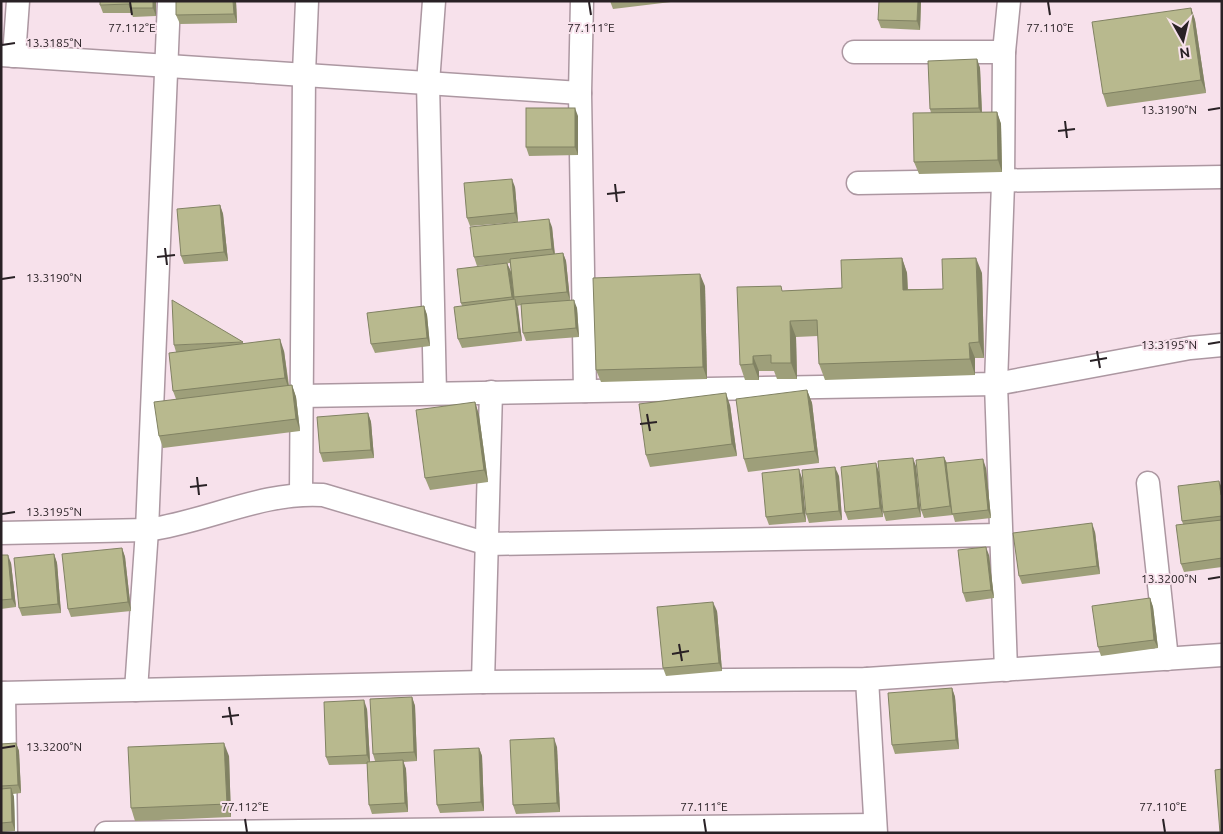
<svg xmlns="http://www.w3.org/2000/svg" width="1223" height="834" viewBox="0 0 1223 834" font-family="Ubuntu,sans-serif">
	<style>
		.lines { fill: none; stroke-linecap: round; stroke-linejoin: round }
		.minor-casing { stroke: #ac97a1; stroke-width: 25 }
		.minor { stroke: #fff; stroke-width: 22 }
		.wall { fill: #9e9f7a }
		.shaded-wall { fill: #818263 }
		.building { fill: #b8b98e; stroke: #818263 }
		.ticks { fill: none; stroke: #292125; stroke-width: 2 }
		.ticks-label { font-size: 12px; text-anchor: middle; fill: #292125; stroke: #f7e1eb; stroke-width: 4; stroke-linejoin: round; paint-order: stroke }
	</style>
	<rect width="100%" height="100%" fill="#f7e1eb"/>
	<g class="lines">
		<g class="minor-casing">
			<g id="minor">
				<path d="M434 1 428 83 435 393"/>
				<path d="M582 1 580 93 585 391"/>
				<path d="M854 52H1004"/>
				<path d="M1 55 580 93"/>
				<path d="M14 56 18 1"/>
				<path d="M858 183 1222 177"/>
				<path d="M301 396 996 384 1190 348 1222 345"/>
				<path d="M1148 483 1167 659"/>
				<path d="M301 493 304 73 307 1"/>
				<path d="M1 533 147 530C206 522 263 491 323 495L488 544 1001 535"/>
				<path d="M1006 670 996 384 1003 183 1004 52 1009 1"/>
				<path d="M867 679 876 833"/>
				<path d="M483 682 491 392"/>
				<path d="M136 690 147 530 169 1"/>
				<path d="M1 693 483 682 867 679 1222 655"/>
				<path d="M4 693 6 833"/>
				<path d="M106 833 875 825"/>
			</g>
		</g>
		<use href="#minor" class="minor"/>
	</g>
	<g class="wall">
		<path d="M156 1V16L133 17 131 13H103L100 5Z"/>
		<path d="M176 1H236L237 23 180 24 176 15Z"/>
		<path d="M610 1H671V2L613 9Z"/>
		<path d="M921 1 920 30 881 28 878 20Z"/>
		<path d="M1191 8 1195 20 1206 93 1107 107 1103 94Z"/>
		<path d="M977 59 980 68 982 112H997L1001 124 1002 172 919 174 914 162 931 113 930 109Z"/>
		<path d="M578 116V155L529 156 526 147Z"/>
		<path d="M515 187 518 222 470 226 467 218Z"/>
		<path d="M220 205 223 214 228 261 184 264 181 256Z"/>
		<path d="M552 227 555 254 563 253 566 261 570 300 577 308 579 337 526 341 523 333 521 305 517 306 522 341 462 348 458 339 462 306 461 303 507 263 511 272 513 289 510 263 477 266 474 257Z"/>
		<path d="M902 258 907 273 908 289H943L982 273 984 358H975V375L825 380 819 364 818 336 796 337 797 379H777L774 371H759V380H745L740 365 783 291 842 288Z"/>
		<path d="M705 286 707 379 601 382 596 370Z"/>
		<path d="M424 306 427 315 430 346 375 353 371 344Z"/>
		<path d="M243 342V343L284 351 289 385H292L296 397 300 431 163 448 159 436 176 399 173 391 176 352 174 345Z"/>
		<path d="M807 390 812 403 819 463 748 472 744 459Z"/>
		<path d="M475 402 479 415 488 482 430 490 425 478Z"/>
		<path d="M730 405 737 456 650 467 646 455Z"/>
		<path d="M368 413 371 422 374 458 323 462 320 453Z"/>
		<path d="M944 457 947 463 986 468 991 518 955 522 953 515 924 518 921 510Z"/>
		<path d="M876 463 883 517 848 520 845 512Z"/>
		<path d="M916 466 921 517 886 521 883 512Z"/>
		<path d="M839 476 842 520 809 523 806 514Z"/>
		<path d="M802 478 806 522 769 525 766 517Z"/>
		<path d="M1222 488V567L1184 572 1181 564 1183 524 1182 521Z"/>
		<path d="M1095 532 1100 574 1022 584 1019 576Z"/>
		<path d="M122 548 125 557 131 611 71 617 68 609Z"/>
		<path d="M54 554 57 563 61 613 22 616 19 608Z"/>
		<path d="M1 555 11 563 16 607 1 609Z"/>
		<path d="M989 555 994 598 966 602 963 593Z"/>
		<path d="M1150 598 1153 607 1158 648 1101 656 1098 647Z"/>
		<path d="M717 611 722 671 666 676 663 668Z"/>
		<path d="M952 688 955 697 959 749 895 754 892 745Z"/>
		<path d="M412 697 415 706 417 761 403 762 406 769 408 812 372 814 369 805 367 764 329 765 326 757 367 709 370 762 375 761 373 754Z"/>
		<path d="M16 743 19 751 21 793 13 794 14 797 15 831 1 832V744Z"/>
		<path d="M557 747 560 812 516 814 513 805Z"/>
		<path d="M479 748 482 756 484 811 440 813 437 805Z"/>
		<path d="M229 756 231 817 135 821 131 808Z"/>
	</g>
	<g class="shaded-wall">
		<path d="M153 1H156V16L153 8Z"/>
		<path d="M233 1H236L237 23 234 14Z"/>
		<path d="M918 1H921L920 30 917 21Z"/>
		<path d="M1191 8 1195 20 1206 93 1201 80Z"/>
		<path d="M977 59 980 68 982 116 979 108Z"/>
		<path d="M575 108 578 116V155L575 147Z"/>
		<path d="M997 112 1001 124 1002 172 998 160Z"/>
		<path d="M512 179 515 187 518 222 515 213Z"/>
		<path d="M220 205 223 214 228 261 224 252Z"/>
		<path d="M549 219 552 227 555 258 552 249Z"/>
		<path d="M563 253 566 261 570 300 567 292Z"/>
		<path d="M902 258 907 273 908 305 903 290Z"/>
		<path d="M976 258 982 273 984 358 979 342Z"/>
		<path d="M507 263 511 272 515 305 512 297Z"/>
		<path d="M700 274 705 286 707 379 703 367Z"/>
		<path d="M515 299 518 308 522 341 519 332Z"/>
		<path d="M574 300 577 308 579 337 576 328Z"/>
		<path d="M424 306 427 315 430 346 427 338Z"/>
		<path d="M790 321 796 337 797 379 791 363Z"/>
		<path d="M280 339 284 351 289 390 285 378Z"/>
		<path d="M969 343 975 358V375L970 359Z"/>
		<path d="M753 356 759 371V380L753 364Z"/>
		<path d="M292 385 296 397 300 431 296 419Z"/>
		<path d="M807 390 812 403 819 463 815 451Z"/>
		<path d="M726 393 730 405 737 456 732 444Z"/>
		<path d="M475 402 479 415 488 482 484 470Z"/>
		<path d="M368 413 371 422 374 458 371 450Z"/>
		<path d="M944 457 947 465 953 515 950 506Z"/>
		<path d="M913 458 916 466 921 517 918 508Z"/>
		<path d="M983 459 986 468 991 518 988 510Z"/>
		<path d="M876 463 879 472 883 517 880 508Z"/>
		<path d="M835 467 839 476 842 520 839 511Z"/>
		<path d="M799 469 802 478 806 522 803 513Z"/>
		<path d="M1219 481 1222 488V498L1221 495Z"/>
		<path d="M1092 523 1095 532 1100 574 1097 566Z"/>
		<path d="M986 547 989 555 994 598 991 590Z"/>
		<path d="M122 548 125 557 131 611 128 602Z"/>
		<path d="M54 554 57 563 61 613 58 604Z"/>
		<path d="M8 555 11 563 16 607 12 599Z"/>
		<path d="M1150 598 1153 607 1158 648 1154 640Z"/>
		<path d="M713 602 717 611 722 671 719 663Z"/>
		<path d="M952 688 955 697 959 749 956 740Z"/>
		<path d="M412 697 415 706 417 761 414 752Z"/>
		<path d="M364 700 367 709 370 763 367 755Z"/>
		<path d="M554 738 557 747 560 812 557 803Z"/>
		<path d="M16 743 19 751 21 793 18 785Z"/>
		<path d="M224 743 229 756 231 817 227 804Z"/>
		<path d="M479 748 482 756 484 811 481 802Z"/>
		<path d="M403 760 406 769 408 812 405 803Z"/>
		<path d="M11 788 14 797 15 831 12 822Z"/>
	</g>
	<g class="building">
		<path d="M100 1H153V8H130L129 4 100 5Z"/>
		<path d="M176 1H233L234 14 176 15Z"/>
		<path d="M879 1H918L917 21 878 20Z"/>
		<path d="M1191 8 1201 80 1103 94 1092 22Z"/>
		<path d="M977 59 979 108 930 109 928 61Z"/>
		<rect x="526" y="108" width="49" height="39"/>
		<path d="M997 112 998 160 914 162 913 113Z"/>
		<path d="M512 179 515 213 467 218 464 183Z"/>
		<path d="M220 205 224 252 181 256 177 209Z"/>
		<path d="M549 219 552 249 474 257 470 227Z"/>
		<path d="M563 253 567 292 514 297 510 259Z"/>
		<path d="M902 258 903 290 943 289 942 259 976 258 979 342 969 343 970 359 819 364 817 320 790 321 791 363H771V355L753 356V364L740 365 737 287 781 286 782 291 842 288 841 260Z"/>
		<path d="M507 263 512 297 461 303 457 269Z"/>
		<path d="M700 274 703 367 596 370 593 278Z"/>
		<path d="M515 299 519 332 458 339 454 307Z"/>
		<path d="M172 300 243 342 174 345Z"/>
		<path d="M574 300 576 328 523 333 521 304Z"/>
		<path d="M424 306 427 338 371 344 367 313Z"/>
		<path d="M280 339 285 378 173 391 169 353Z"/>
		<path d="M292 385 296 419 159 436 154 402Z"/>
		<path d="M807 390 815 451 744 459 736 399Z"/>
		<path d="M726 393 732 444 646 455 639 404Z"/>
		<path d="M475 402 484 470 425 478 416 410Z"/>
		<path d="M368 413 371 450 320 453 317 417Z"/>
		<path d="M944 457 950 506 921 510 916 460Z"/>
		<path d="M913 458 918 508 883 512 878 461Z"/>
		<path d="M983 459 988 510 952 514 946 463Z"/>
		<path d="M876 463 880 508 845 512 841 467Z"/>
		<path d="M835 467 839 511 806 514 802 470Z"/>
		<path d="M799 469 803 513 766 517 762 473Z"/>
		<path d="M1219 481 1221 495H1222V516L1182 521 1178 486Z"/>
		<path d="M1222 520V558L1181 564 1176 525Z"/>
		<path d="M1092 523 1097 566 1019 576 1013 533Z"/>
		<path d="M986 547 991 590 963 593 958 550Z"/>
		<path d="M122 548 128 602 68 609 62 554Z"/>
		<path d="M54 554 58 604 19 608 14 558Z"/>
		<path d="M1 555H8L12 599 1 600Z"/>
		<path d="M1150 598 1154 640 1098 647 1092 606Z"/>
		<path d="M713 602 719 663 663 668 657 607Z"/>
		<path d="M952 688 956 740 892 745 888 693Z"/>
		<path d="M412 697 414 752 373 754 370 699Z"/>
		<path d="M364 700 367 755 326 757 324 702Z"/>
		<path d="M554 738 557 803 513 805 510 740Z"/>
		<path d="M16 743 18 785 1 786V744Z"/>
		<path d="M224 743 227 804 131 808 128 747Z"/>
		<path d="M479 748 481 802 437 805 434 750Z"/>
		<path d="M403 760 405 803 369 805 367 762Z"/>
		<path d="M1222 769V833H1220L1215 770Z"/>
		<path d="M11 788 12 822 1 823V789Z"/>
	</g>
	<path class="ticks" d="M130 2 132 15M589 2 591 15M1048 2 1050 15M2 45 15 43M1208 110 1220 108M1065 121 1067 138M1058 131 1075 129M615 184 617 202M607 194 625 192M165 248 167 265M157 257 175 255M2 279 15 277M1208 344 1220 342M1097 351 1100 368M1090 361 1107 358M647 414 650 431M640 424 657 422M197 477 199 495M190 487 207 485M2 514 15 512M1208 579 1220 577M679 644 682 661M672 654 689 651M229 707 232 725M222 717 239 715M2 748 15 746M245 819 247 832M704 819 706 832M1163 819 1165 832"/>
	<g class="ticks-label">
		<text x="132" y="32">77.112°E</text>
		<text x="591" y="32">77.111°E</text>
		<text x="1050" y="32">77.110°E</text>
		<text x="54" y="47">13.3185°N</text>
		<text x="1169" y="114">13.3190°N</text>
		<text x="54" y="282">13.3190°N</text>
		<text x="1169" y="349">13.3195°N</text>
		<text x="54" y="516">13.3195°N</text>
		<text x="1169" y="583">13.3200°N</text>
		<text x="54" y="751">13.3200°N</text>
		<text x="245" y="811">77.112°E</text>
		<text x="704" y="811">77.111°E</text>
		<text x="1163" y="811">77.110°E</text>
	</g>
	<rect width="1223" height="834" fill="none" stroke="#292125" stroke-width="5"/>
	<g transform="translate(1183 40) rotate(172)" stroke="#f7e1eb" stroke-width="4" paint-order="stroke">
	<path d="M0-4L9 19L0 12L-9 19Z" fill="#292125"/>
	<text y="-8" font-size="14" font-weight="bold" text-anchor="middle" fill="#292125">N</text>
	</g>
</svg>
